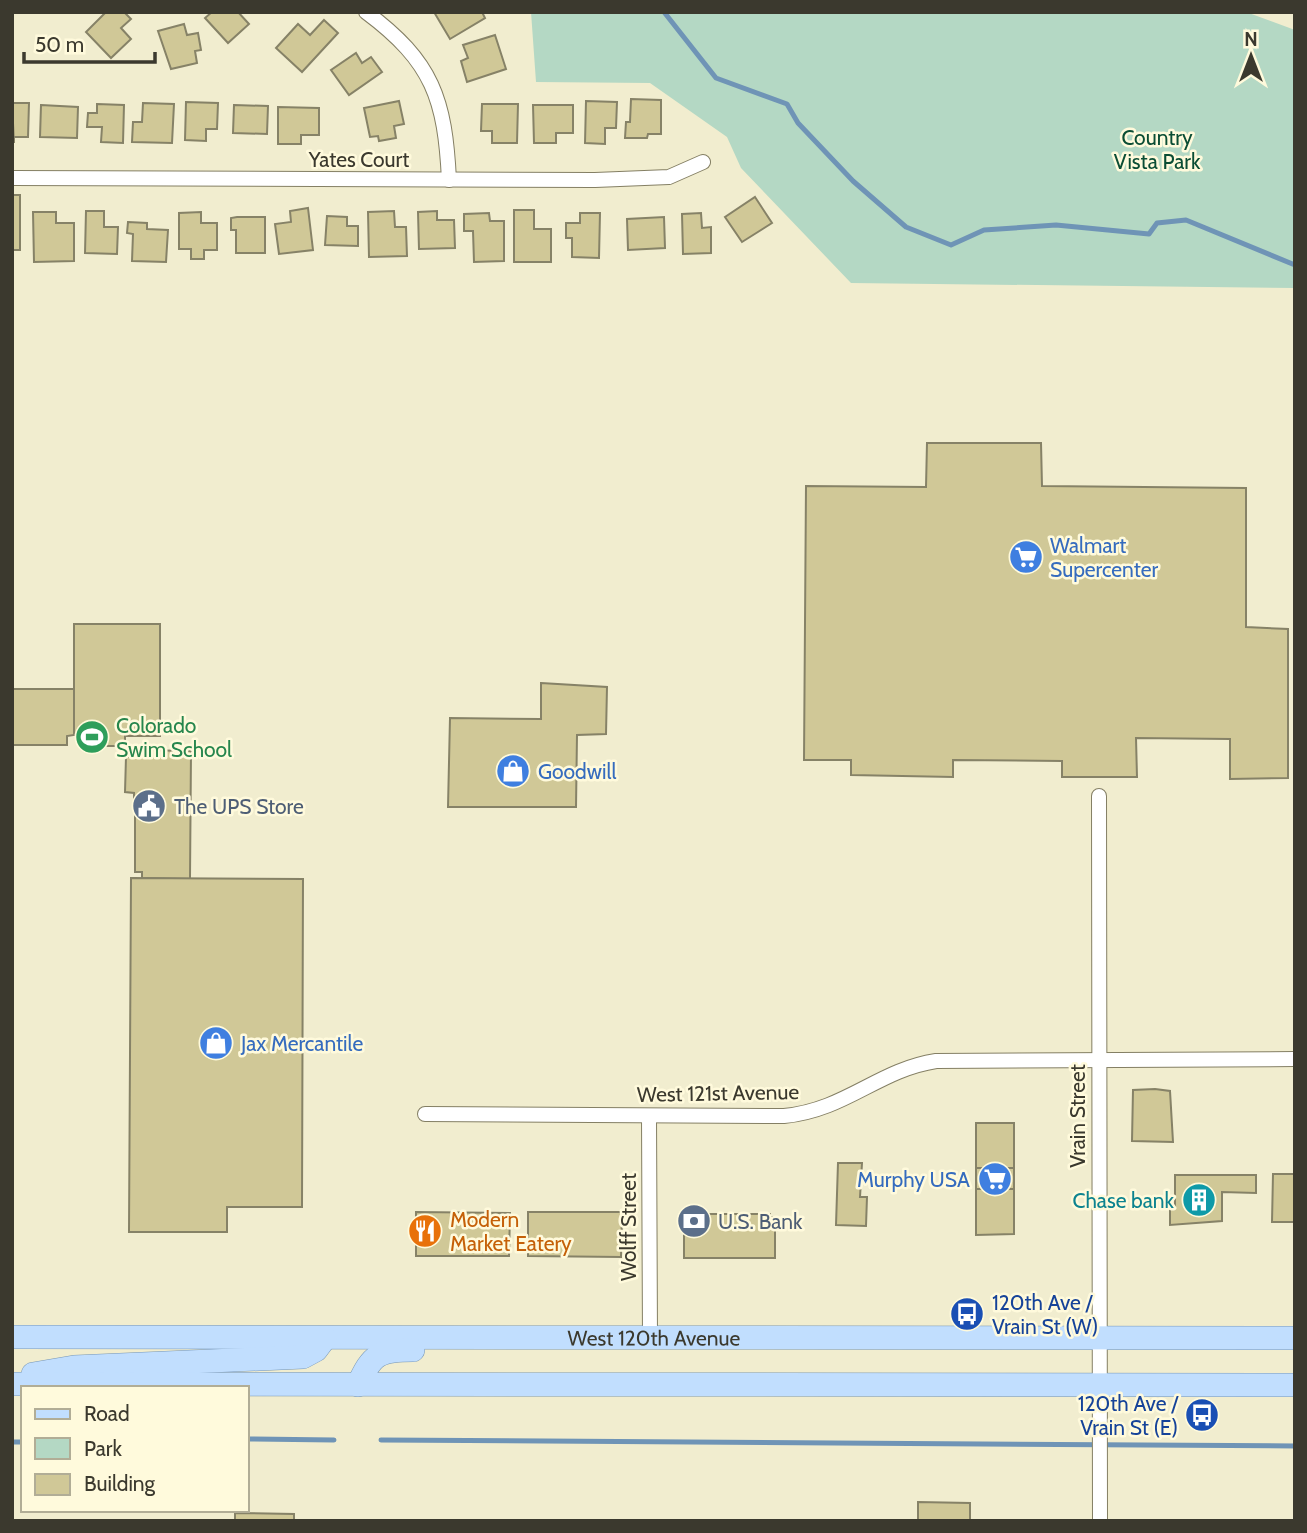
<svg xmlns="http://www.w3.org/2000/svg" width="1307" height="1533" viewBox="0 0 1307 1533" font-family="Cabin,sans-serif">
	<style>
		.green { fill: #b4d8c4 }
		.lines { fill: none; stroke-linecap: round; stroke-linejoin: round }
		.stream { stroke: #6f94b6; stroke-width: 5 }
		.building { fill: #d0c897; stroke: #868267; stroke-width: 2 }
		.street-casing { stroke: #847f64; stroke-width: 16 }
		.primary-casing { stroke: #7796b5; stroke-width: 24 }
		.street { stroke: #fff; stroke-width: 14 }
		.primary { stroke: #c1defe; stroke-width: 23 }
		.labels { text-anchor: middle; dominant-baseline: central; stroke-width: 5; stroke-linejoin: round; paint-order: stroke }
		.park-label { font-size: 21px; fill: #0a4d34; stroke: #fffadc }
		.street-label { font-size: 21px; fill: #3b392e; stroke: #fffadc }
		.shop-label { font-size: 21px; fill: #366cbe; stroke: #fffadc; text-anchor: start }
		.leisure-label { font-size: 21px; fill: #27864d; stroke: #fffadc; text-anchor: start }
		.service-label { font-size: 21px; fill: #4e5e75; stroke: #fffadc; text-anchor: start }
		.culture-label { font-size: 21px; fill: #0d838f; stroke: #fffadc; text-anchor: end }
		.food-label { font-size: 21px; fill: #c56008; stroke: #fffadc; text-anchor: start }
		.transit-label { font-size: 21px; fill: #164399; stroke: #fffadc; text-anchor: start }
	</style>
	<rect width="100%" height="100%" fill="#f1edcf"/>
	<path class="green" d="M531 12H1246L1295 30V288L851 283 741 168 727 137 650 83 536 82Z"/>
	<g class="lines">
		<g class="stream">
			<path d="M664 12 716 78 787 104 798 123 853 181 906 227 951 245 984 230 1056 225 1149 234 1157 223 1186 220 1295 265"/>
			<path d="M247 1439 334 1440"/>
			<path d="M381 1440 1295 1446"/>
			<path d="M12 1442H23"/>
		</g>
	</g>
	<g class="building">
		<path d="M106 12H124L131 19 121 28 131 39 111 58 86 32Z"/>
		<path d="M212 12H238L249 24 228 43 205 18Z"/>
		<path d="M434 12H482L485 18 450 39Z"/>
		<path d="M324 20 338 33 302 72 276 48 298 24 310 35Z"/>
		<path d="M184 24 187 35 198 33 201 50 195 51 197 63 171 69 158 31Z"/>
		<path d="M495 35 506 69 467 82 461 61 468 58 463 45Z"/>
		<path d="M356 53 362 63 371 57 382 72 349 95 331 70Z"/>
		<path d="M631 99 661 100V134H648L647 138H625L626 122H630Z"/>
		<path d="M399 101 404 124 394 126 396 138 379 141 378 136 370 137 364 108Z"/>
		<path d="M586 101 617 102 616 128H605V144L585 143Z"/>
		<path d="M186 102 218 103 217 129H206V141L185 140Z"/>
		<path d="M12 103H29L28 137H14V143Z"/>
		<path d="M143 103 174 104 172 143 132 142 133 122H142Z"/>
		<path d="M97 104 124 105 123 143 101 142 102 127H87L88 113H97Z"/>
		<path d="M482 104H518L517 143H492V131H481Z"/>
		<path d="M41 105 78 107 77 138 40 137Z"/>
		<path d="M234 105 268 106 267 134 233 133Z"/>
		<path d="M533 105H573V133H556V143H534Z"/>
		<path d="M278 107 319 108V135H301V144H278Z"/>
		<rect x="12" y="195" width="8" height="55"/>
		<path d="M755 197 772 223 742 242 725 217Z"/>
		<path d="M308 208 313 250 279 254 275 224 291 222 290 211Z"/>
		<path d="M514 210H534V229H551V262H514Z"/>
		<path d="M86 211H104V227H118L117 254 85 253Z"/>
		<path d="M394 211 395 227H406L407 256 369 257 368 212Z"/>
		<path d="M437 211V220H454L455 248 419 249 418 212Z"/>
		<path d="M33 212H56V223H74V261L34 262Z"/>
		<path d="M201 212V223H217V250H204V259H191V249H179V213Z"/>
		<path d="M489 213 490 221H504V261L474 262 473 231H464V214Z"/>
		<path d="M580 213H600L599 258 572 257V238H566V223H580Z"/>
		<path d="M701 213 702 228 711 227V253L683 254 682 214Z"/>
		<path d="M327 216 347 217V226H358V246L325 245Z"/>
		<path d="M237 217H265V253H236V230H231V218Z"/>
		<path d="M664 217 665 248 628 250 627 219Z"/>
		<path d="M128 222 147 223V229L168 230 166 262 132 261 133 234 127 233Z"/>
		<path d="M927 443H1041L1042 486 1246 488V627L1288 629V778L1230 779V739L1136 738 1137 777H1062V761L953 760V777L851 775V760H804L806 486 926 487Z"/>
		<path d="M74 624H160V736H125V746H79V735H74Z"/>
		<path d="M541 683 607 687 606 734 577 735 576 807H448L450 718 541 719Z"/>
		<path d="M12 689H74V735L67 736V745H12Z"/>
		<path d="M135 750 191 751 190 879 142 878V872H135V806H143V799H134V793L125 792 126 757H135Z"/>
		<path d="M131 878 303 879 302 1207H227V1232H129Z"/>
		<path d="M1155 1089 1170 1091 1173 1142 1132 1141 1133 1090Z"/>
		<rect x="976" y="1123" width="38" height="45"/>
		<path d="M838 1163H862L860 1197H867L866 1226 836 1225Z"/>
		<rect x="976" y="1168" width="38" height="21"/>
		<path d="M1273 1174H1295V1222H1272Z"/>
		<path d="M1175 1175H1256V1193L1222 1192V1221L1170 1225V1206H1175Z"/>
		<path d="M976 1189H1014V1234L976 1235Z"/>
		<path d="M416 1212 510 1213 509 1256H416Z"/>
		<path d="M528 1212H622L621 1257 528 1256Z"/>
		<path d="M684 1214H770V1217H775V1258H684Z"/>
		<path d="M918 1502 970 1503V1521H918Z"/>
		<path d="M235 1513 294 1514V1521H235Z"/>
	</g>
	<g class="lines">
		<g class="street-casing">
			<g id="street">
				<path d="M366 12C433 62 445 99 449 180"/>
				<path d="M12 178 595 180 669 177 703 162"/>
				<path d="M1099 796 1100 1521"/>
				<path d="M425 1114 784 1116C846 1110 878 1070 936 1061L1295 1059"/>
				<path d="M649 1116 650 1338"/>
			</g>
		</g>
		<g class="primary-casing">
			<g id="primary">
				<path id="s1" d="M12 1337 1295 1338"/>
				<path d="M33 1374 74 1367 303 1357 316 1350 325 1338"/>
				<path d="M12 1384 1295 1385"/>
				<path d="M358 1385C372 1354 379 1350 413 1350"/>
			</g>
		</g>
		<use href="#street" class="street"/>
		<use href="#primary" class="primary"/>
	</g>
	<defs>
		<g id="supermarket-disc" transform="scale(1.75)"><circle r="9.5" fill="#3f7fe0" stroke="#fffadc"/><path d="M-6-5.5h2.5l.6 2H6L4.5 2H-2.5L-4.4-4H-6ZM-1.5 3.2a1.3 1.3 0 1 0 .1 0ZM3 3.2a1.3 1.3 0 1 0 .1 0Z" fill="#fff"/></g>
		<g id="stadium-disc" transform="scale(1.75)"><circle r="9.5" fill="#2e9e5b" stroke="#fffadc"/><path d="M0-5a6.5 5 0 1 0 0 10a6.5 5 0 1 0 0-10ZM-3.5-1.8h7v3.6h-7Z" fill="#fff"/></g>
		<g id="shop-disc" transform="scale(1.75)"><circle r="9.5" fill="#3f7fe0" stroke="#fffadc"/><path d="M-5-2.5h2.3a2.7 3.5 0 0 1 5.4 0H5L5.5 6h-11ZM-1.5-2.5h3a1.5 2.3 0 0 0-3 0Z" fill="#fff"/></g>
		<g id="civic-disc" transform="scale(1.75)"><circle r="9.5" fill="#5c6f8a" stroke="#fffadc"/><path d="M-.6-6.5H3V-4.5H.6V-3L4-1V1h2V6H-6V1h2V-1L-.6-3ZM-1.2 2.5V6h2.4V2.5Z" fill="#fff"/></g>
		<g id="building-disc" transform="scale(1.75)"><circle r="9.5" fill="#0f9aa8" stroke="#fffadc"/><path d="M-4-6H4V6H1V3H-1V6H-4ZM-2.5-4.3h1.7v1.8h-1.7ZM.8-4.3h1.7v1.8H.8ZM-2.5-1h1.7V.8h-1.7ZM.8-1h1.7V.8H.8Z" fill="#fff"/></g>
		<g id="bank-disc" transform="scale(1.75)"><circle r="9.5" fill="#5c6f8a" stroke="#fffadc"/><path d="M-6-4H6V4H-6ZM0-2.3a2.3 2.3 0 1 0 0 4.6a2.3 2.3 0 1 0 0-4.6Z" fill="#fff"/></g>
		<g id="restaurant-disc" transform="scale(1.75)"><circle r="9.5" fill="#e8710a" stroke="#fffadc"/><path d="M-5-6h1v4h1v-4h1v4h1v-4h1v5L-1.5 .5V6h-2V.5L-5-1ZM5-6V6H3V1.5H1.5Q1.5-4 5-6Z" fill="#fff"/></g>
		<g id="bus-disc" transform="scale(1.75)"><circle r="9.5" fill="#1a4fb4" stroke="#fffadc"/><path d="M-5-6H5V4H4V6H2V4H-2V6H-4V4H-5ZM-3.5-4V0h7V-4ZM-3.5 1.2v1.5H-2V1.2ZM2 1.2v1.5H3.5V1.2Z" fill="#fff"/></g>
	</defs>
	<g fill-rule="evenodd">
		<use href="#supermarket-disc" x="1026" y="557"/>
		<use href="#stadium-disc" x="92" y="737"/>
		<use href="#shop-disc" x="513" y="771"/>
		<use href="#civic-disc" x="149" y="806"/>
		<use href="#shop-disc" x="216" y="1043"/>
		<use href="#supermarket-disc" x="995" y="1179"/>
		<use href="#building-disc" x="1199" y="1200"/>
		<use href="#bank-disc" x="694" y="1221"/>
		<use href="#restaurant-disc" x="425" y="1231"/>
		<use href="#bus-disc" x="967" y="1314"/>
		<use href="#bus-disc" x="1202" y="1415"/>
	</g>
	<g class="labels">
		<g class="park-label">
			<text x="1157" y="137">Country<tspan x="1157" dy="24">Vista Park</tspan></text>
		</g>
		<g class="street-label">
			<text x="359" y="159">Yates Court</text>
			<text transform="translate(718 1093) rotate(-1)">West 121st Avenue</text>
			<text transform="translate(1077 1116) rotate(-90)">Vrain Street</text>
			<text transform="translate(628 1227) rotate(-90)">Wolff Street</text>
			<text stroke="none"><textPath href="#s1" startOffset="642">West 120th Avenue</textPath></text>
		</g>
		<g class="shop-label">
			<text x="1050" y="545">Walmart<tspan x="1050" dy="24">Supercenter</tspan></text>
			<text x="538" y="771">Goodwill</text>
			<text x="241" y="1043">Jax Mercantile</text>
			<text x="970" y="1179" text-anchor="end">Murphy USA</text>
		</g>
		<g class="leisure-label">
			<text x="116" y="725">Colorado<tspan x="116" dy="24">Swim School</tspan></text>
		</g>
		<g class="service-label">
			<text x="174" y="806">The UPS Store</text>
			<text x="718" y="1221">U.S. Bank</text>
		</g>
		<g class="culture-label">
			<text x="1174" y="1200">Chase bank</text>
		</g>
		<g class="food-label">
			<text x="450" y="1219">Modern<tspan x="450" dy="24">Market Eatery</tspan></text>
		</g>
		<g class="transit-label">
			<text x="992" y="1302">120th Ave /<tspan x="992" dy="24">Vrain St (W)</tspan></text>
			<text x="1178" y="1403" text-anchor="end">120th Ave /<tspan x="1178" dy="24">Vrain St (E)</tspan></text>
		</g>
	</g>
	<rect width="1307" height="1533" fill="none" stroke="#3b392e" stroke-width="28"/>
	<rect x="21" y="1386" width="228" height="126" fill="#fffadc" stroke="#b1ad96" stroke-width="2"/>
	<rect x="35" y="1409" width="35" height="10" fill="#c1defe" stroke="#b1ad96" stroke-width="2"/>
	<text x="84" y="1421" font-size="21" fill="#3b392e">Road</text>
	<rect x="35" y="1438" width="35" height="21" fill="#b4d8c4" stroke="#b1ad96" stroke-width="2"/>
	<text x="84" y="1456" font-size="21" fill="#3b392e">Park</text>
	<rect x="35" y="1474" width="35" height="21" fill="#d0c897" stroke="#b1ad96" stroke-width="2"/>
	<text x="84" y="1491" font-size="21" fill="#3b392e">Building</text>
	<g transform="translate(1251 56)" stroke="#fffadc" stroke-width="5" paint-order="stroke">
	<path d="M0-5L12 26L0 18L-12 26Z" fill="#3b392e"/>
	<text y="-10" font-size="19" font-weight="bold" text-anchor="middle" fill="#3b392e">N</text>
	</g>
	<path d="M24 52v10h131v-10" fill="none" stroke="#3b392e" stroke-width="3.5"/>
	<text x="35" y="52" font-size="21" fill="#3b392e" stroke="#fffadc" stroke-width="5" paint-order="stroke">50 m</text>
</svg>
